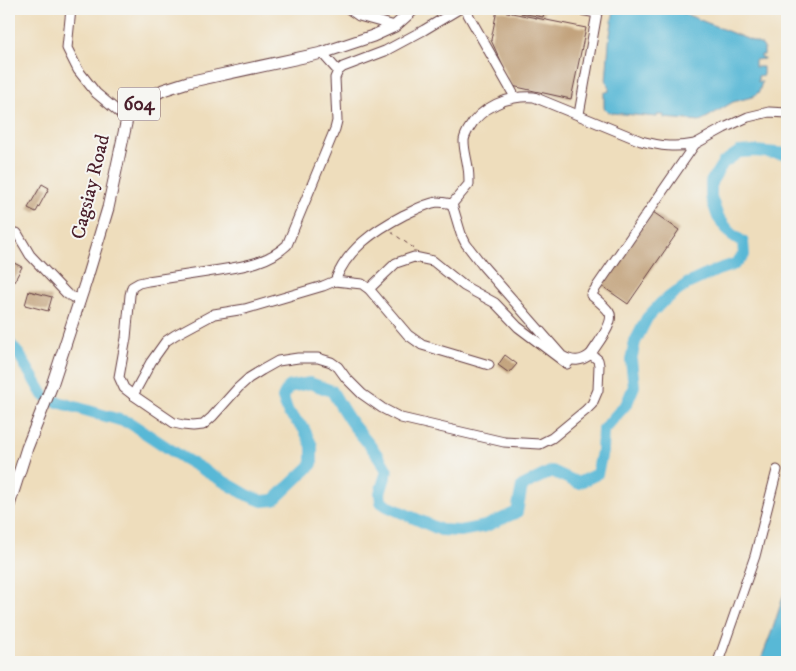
<svg xmlns="http://www.w3.org/2000/svg" width="796" height="671" viewBox="0 0 796 671" font-family="'IM FELL DW Pica',serif">
	<style>
		.water { fill: #58b8d6; stroke: #516c80 }
		.lines { fill: none; stroke-linecap: round; stroke-linejoin: round }
		.river { stroke: #58b8d6; stroke-width: 12 }
		.building { fill: #c2a37d }
		.minor-casing { stroke: #633c41; stroke-width: 11 }
		.major-casing { stroke: #633c41; stroke-width: 13 }
		.path { stroke: #633c41; stroke-width: 1; stroke-dasharray: 4 4; stroke-linecap: butt }
		.minor { stroke: #fff; stroke-width: 9 }
		.major { stroke: #fff; stroke-width: 11 }
		.labels { text-anchor: middle; dominant-baseline: central; stroke-width: 4; stroke-linejoin: round; paint-order: stroke }
		.shield { fill: #f6f6f2; stroke: #7e6067; stroke-width: 1 }
		.shield-label { font-size: 19px; font-weight: bold; fill: #4a1f2b }
		.street-label { font-size: 20px; fill: #4a1f2b; stroke: #f6f6f2 }
	</style>
	<rect width="100%" height="100%" fill="#f6f6f2"/>
	<filter id="ink" filterUnits="userSpaceOnUse"><feTurbulence type="fractalNoise" baseFrequency=".02" numOctaves="2"/><feDisplacementMap in="SourceGraphic" scale="10" xChannelSelector="R" yChannelSelector="G"/><feConvolveMatrix kernelMatrix="1 2 1 2 8 2 1 2 1" color-interpolation-filters="sRGB"/></filter>
	<filter id="wash" filterUnits="userSpaceOnUse"><feTurbulence type="fractalNoise" baseFrequency=".0096" numOctaves="4" result="noise"/><feDisplacementMap in="SourceGraphic" scale="20" xChannelSelector="R" yChannelSelector="G"/><feGaussianBlur stdDeviation="1.12" result="paint"/><feColorMatrix in="noise" values="0 0 0 0 0 0 0 0 0 0 0 0 0 0 0 0 0 1.4 0 .05"/><feComposite in="paint" operator="in"/></filter>
	<g filter="url(#wash)">
		<rect width="100%" height="100%" fill="#eeddbc"/>
		<g class="water">
			<path d="M614 9H673L762 45 764 48V55H761V58H764V59L755 60V67H763V75L758 76V82H762L759 92 752 97 733 102 701 121 664 118V115H657V117L612 113 607 111 604 108V93L609 91V85L606 82 609 42Z"/>
			<path d="M787 585V662H760L773 628Z"/>
		</g>
		<g class="lines">
			<g class="river">
				<path d="M9 343 20 356 43 395"/>
				<path d="M51 400 130 423 183 458 247 495 262 501 274 500 312 464V446L304 429 288 412 283 398 288 387 310 383 332 391C339 403 345 414 353 425 365 440 379 454 387 471L380 493 381 502 387 506 441 530 460 531 486 526 517 512 522 486 552 471 578 483 597 474 602 452 603 430 627 403 634 386 631 360 635 342 647 318 661 303 687 284 717 270 735 264 744 255 743 242 731 234 718 217 711 197V182L723 163 739 152 755 151 787 154"/>
			</g>
		</g>
		<g id="blocks">
			<g class="building">
				<path d="M521 9H545L543 17 521 13Z"/>
				<path d="M497 10 586 28 571 99 512 86 491 40Z"/>
				<path d="M42 184 49 188 36 212 28 208Z"/>
				<path d="M653 212 679 230 628 304 602 286Z"/>
				<path d="M14 263 22 267 9 291V272Z"/>
				<path d="M29 291 52 297 48 311 25 305Z"/>
				<path d="M505 355 517 364 509 373 498 365Z"/>
			</g>
		</g>
	</g>
	<g filter="url(#ink)">
		<use href="#blocks" fill-opacity="0" stroke="#633c41" stroke-width="1"/>
		<g class="lines">
			<g class="minor-casing">
				<g id="minor">
					<path d="M71 9 67 48 78 70 96 93 127 119"/>
					<path d="M349 9 359 16 395 26"/>
					<path d="M465 9 515 97"/>
					<path d="M575 9 597 13 579 114"/>
					<path d="M322 53 338 71 335 78 337 121 335 129 287 245C265 266 235 267 207 272 187 275 168 278 148 281L139 283 132 287 130 295 126 338 119 377 124 388 133 395 174 423 183 425 193 426 203 425 212 417 238 388 249 378 262 370 278 361 298 358H318L331 362 338 367 346 378 362 394 382 408 401 418 504 442 540 444 552 438 586 410 592 404 598 390 599 365 598 360 591 354C596 345 616 322 609 312 605 306 597 300 591 295L695 144 724 128 748 117 769 112 787 113"/>
					<path d="M338 71 343 67 385 51 424 30 459 9"/>
					<path d="M452 204 461 234 466 244 483 266 562 356C573 362 581 362 591 354"/>
					<path d="M17 233 30 255 67 294 80 301"/>
					<path d="M335 281 362 284 369 289 408 335 422 345 489 365"/>
					<path d="M369 289 396 263 414 257 433 261 464 286 495 303 518 327 567 364 570 360"/>
					<path d="M133 395 151 362 166 341 175 335 214 314 245 309 323 286 335 281C347 249 375 230 404 215 415 210 425 204 437 202 442 202 447 203 452 204L469 184C469 179 469 173 468 168 467 159 464 151 464 141 464 137 466 134 468 130 480 107 509 95 534 97L641 141C661 146 675 148 695 144"/>
					<path d="M718 662 755 556 777 470"/>
				</g>
			</g>
			<g class="major-casing">
				<path id="major" d="M9 505 27 448 52 385 86 281 108 208 127 119 141 102 163 90 188 82 322 53 373 36 395 26 414 9"/>
			</g>
			<path class="path" d="M391 232 415 249"/>
			<use href="#minor" class="minor"/>
			<use href="#major" class="major"/>
		</g>
	</g>
	<g class="labels">
		<rect class="shield" x="118" y="87.5" width="42" height="33" rx="4"/>
		<g class="shield-label">
			<text x="139" y="104">604</text>
		</g>
		<g class="street-label">
			<text transform="translate(91 187) rotate(-76)">Cagsiay Road</text>
		</g>
	</g>
	<rect width="796" height="671" fill="none" stroke="#f6f6f2" stroke-width="30"/>
</svg>
